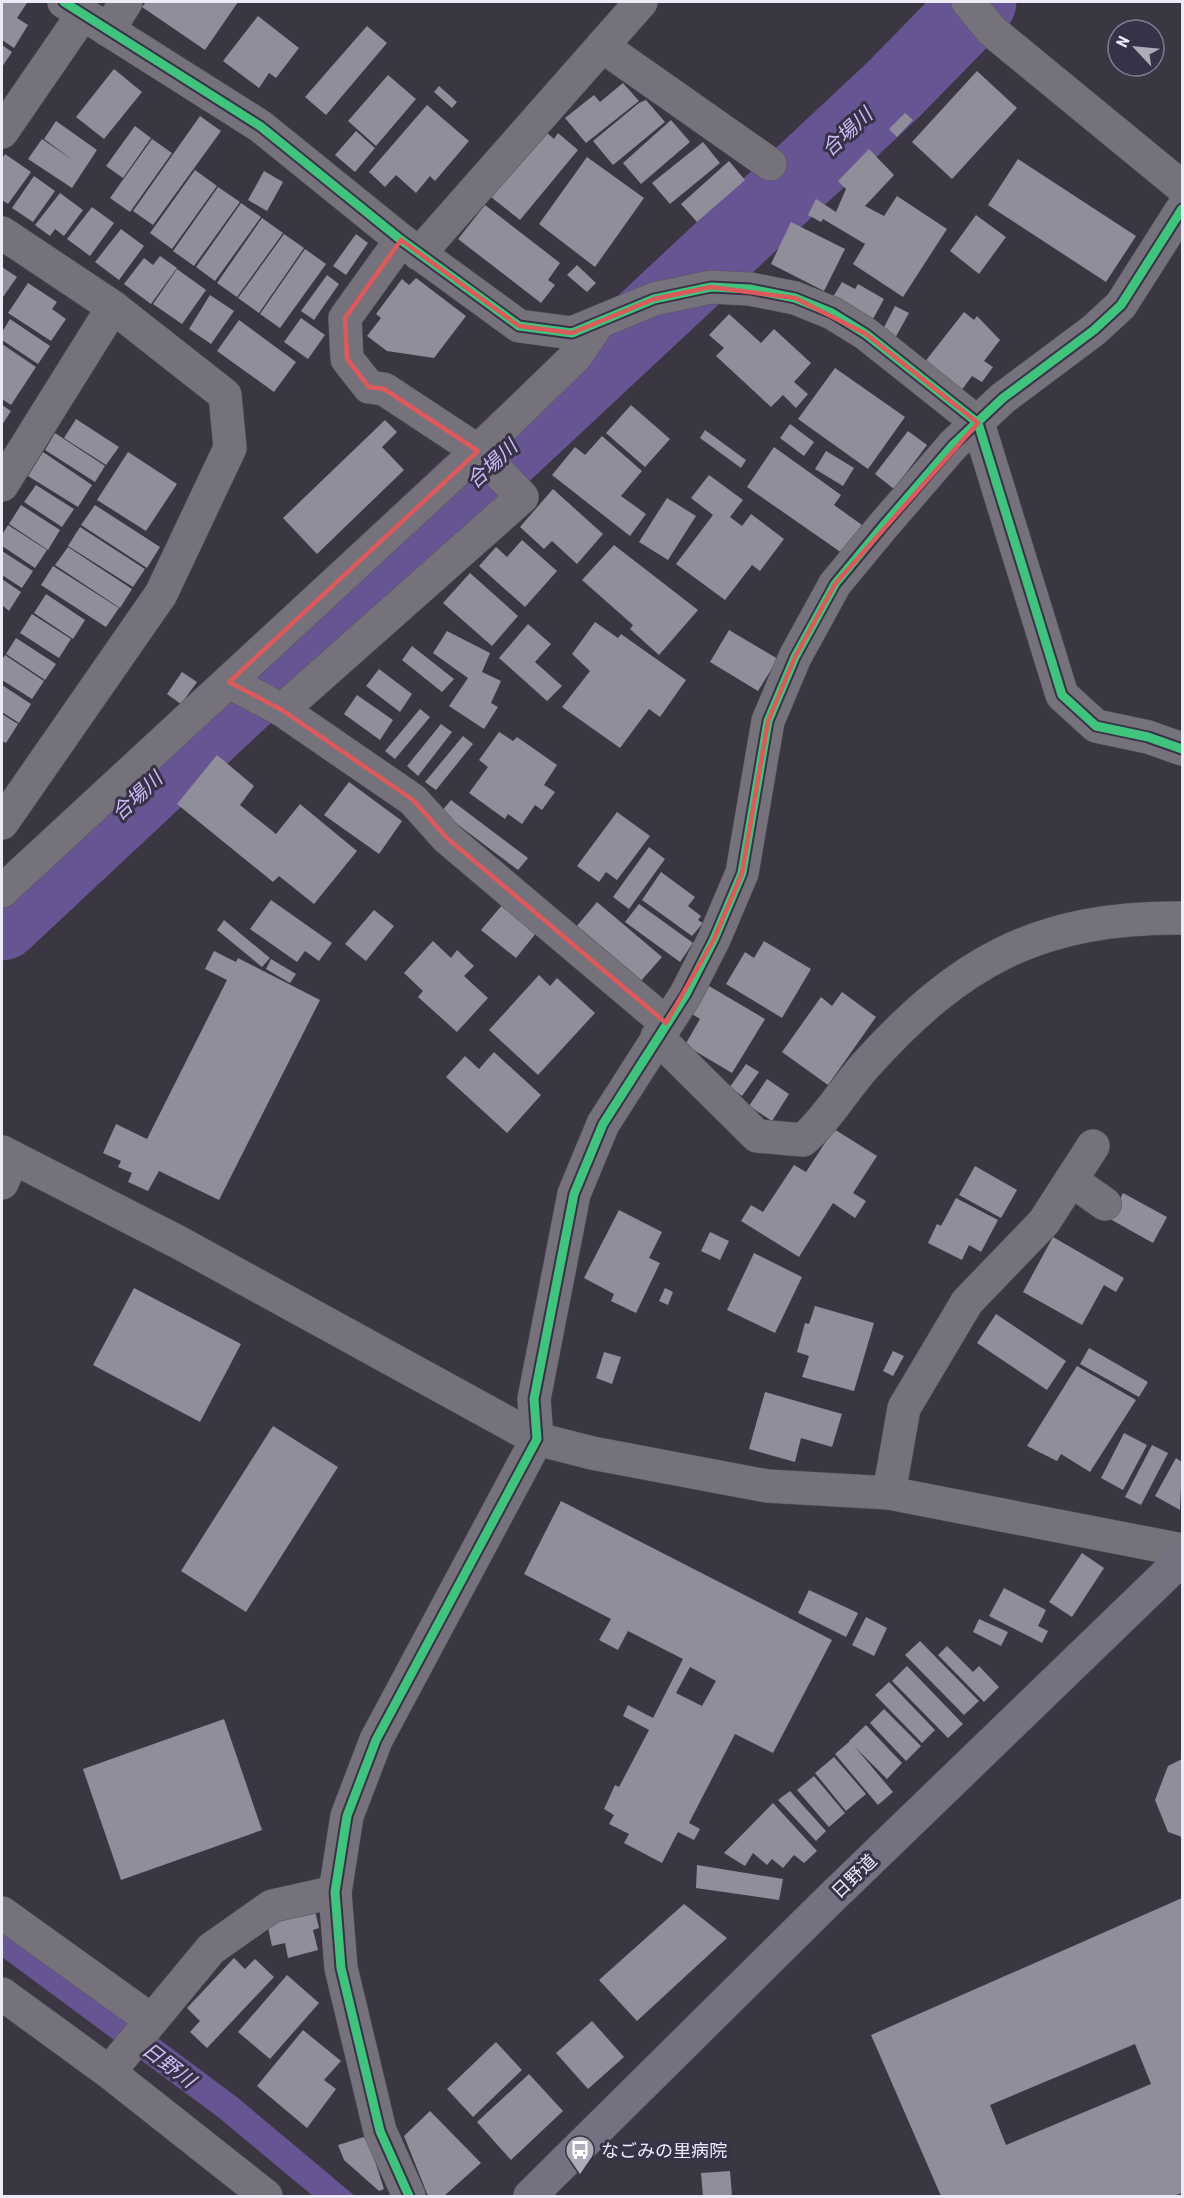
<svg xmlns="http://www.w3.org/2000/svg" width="1184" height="2198" viewBox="0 0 1184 2198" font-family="'Roboto Condensed','Noto Sans JP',sans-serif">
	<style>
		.water { fill: #675493 }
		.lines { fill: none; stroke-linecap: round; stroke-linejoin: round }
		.river { stroke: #675493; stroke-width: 75 }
		.building { fill: #918e9c; fill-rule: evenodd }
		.minor-casing { stroke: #57545f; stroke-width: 34 }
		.major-casing { stroke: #57545f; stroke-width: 34 }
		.minor { stroke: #75727c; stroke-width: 33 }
		.major { stroke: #767180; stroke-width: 33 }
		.cycleway-casing { stroke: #383248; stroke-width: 13 }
		.cycleway { stroke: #40c37c; stroke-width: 9 }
		.marked { fill: none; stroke: #dc595c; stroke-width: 4.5; stroke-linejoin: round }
		.labels { text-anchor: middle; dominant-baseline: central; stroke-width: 6; stroke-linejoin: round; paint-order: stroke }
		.street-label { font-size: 18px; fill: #eeebf9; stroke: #383248 }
		.poi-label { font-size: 18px; fill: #eeebf9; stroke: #383248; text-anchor: start }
		.water-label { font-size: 20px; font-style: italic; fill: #cdbff9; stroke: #383248 }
	</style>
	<rect width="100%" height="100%" fill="#3a3743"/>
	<path class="water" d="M2 1922 238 2098 355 2196H313L218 2117 2 1957Z"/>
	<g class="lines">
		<path class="river" d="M2 923 894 89 979 2"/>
	</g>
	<g class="building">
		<path d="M2 2 27 3 17 18 28 25 14 48 2 40Z"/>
		<path d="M146 2H238L205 50 142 7Z"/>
		<path d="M258 16 299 48 276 78 269 73 259 88 223 61Z"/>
		<path d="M367 26 387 43 326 115 305 97Z"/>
		<path d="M2 45 12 52 2 67Z"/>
		<path d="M114 69 142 92 104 139 76 117Z"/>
		<path d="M977 71 1017 108 952 179 912 142Z"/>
		<path d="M388 75 416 99 376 146 348 121Z"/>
		<path d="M623 83 639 101 586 143 565 118 594 95 600 102Z"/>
		<path d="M439 86 457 102 452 108 434 92Z"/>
		<path d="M646 100 665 122 613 165 593 141 639 103Z"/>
		<path d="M427 105 469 141 435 181 430 176 416 193 396 175 385 187 369 172Z"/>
		<path d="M905 113 913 120 897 137 889 129Z"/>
		<path d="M200 116 221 131 153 225 133 211Z"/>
		<path d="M671 120 690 142 641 184 623 163Z"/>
		<path d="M56 121 97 150 72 188 28 159 42 139 74 161 44 139Z"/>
		<path d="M135 126 151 138 123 178 106 166Z"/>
		<path d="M356 131 375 148 355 172 335 155Z"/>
		<path d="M546 132 554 139 558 133 578 150 520 220 491 197Z"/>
		<path d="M152 139 172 153 130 212 110 198Z"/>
		<path d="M703 142 720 163 670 204 652 183Z"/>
		<path d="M869 149 894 175 865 206 884 216 897 196 947 229 903 297 853 264 865 244 823 219 821 222 808 215 816 199 836 212 846 189 838 181Z"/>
		<path d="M5 154 31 172 8 204 2 200V159Z"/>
		<path d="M587 157 644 198 595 267 539 224Z"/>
		<path d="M1018 159 1136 236 1106 282 988 205Z"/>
		<path d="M729 161 745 180 697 222 681 204Z"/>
		<path d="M195 170 217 186 172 249 150 233Z"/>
		<path d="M264 171 283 182 267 211 248 200Z"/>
		<path d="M34 176 55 191 33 222 12 208Z"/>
		<path d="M218 187 240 202 194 266 173 251Z"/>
		<path d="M60 193 83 210 64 236 55 229 50 236 35 225Z"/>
		<path d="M241 203 261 217 215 281 196 267Z"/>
		<path d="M485 205 560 263 548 280 555 285 541 303 458 239Z"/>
		<path d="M92 207 114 223 90 256 67 239Z"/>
		<path d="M976 215 1006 237 979 274 950 251Z"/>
		<path d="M262 218 283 233 237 297 217 283Z"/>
		<path d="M791 222 845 249 824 291 771 264Z"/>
		<path d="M121 229 144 246 119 280 95 262Z"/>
		<path d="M284 234 304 248 259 313 238 298Z"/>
		<path d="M356 234 368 243 346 275 333 266Z"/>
		<path d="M305 249 326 264 280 328 260 314Z"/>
		<path d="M160 256 177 268 151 304 124 284 144 258 153 265Z"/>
		<path d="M577 265 596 283 587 292 567 275Z"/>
		<path d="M2 267 17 277 3 297 2 296Z"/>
		<path d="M177 269 206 290 182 324 153 304Z"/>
		<path d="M327 275 339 284 314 320 301 311Z"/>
		<path d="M416 278 466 316 434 358 387 351 367 336 381 318 376 314 402 279 409 285Z"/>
		<path d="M842 282 855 289 858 284 884 299 873 319 833 297Z"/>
		<path d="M28 283 57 302 52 309 66 319 51 341 8 313Z"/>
		<path d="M210 295 234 311 211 344 189 329Z"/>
		<path d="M895 306 909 313 894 340 881 333Z"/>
		<path d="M964 312 974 320 977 316 1000 340 984 361 993 367 982 382 972 376 961 391 924 363Z"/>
		<path d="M729 314 761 343 774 329 811 363 794 382 808 394 796 408 783 395 771 407 716 356 724 348 709 335Z"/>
		<path d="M301 318 325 335 308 359 284 342Z"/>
		<path d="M10 319 50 346 38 364 2 340V332Z"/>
		<path d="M239 320 296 362 274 392 217 351Z"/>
		<path d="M2 344 36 367 11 405 2 399Z"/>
		<path d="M835 368 905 417 868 469 798 419Z"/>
		<path d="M2 405 11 411 2 425Z"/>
		<path d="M631 405 670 439 645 467 606 433Z"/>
		<path d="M76 419 119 447 106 465 64 438Z"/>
		<path d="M385 420 397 432 382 447 404 470 317 554 283 518Z"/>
		<path d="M790 424 814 442 804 456 780 438Z"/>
		<path d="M705 430 746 460 741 468 700 438Z"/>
		<path d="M908 431 927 445 894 489 875 474Z"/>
		<path d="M55 433 105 466 95 482 45 450Z"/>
		<path d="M602 436 642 471 621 496 646 514 630 536 552 475 575 447 585 455Z"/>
		<path d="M774 447 841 495 834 505 862 525 842 553 747 487Z"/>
		<path d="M826 451 854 468 843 486 815 469Z"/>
		<path d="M43 452 92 485 78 507 28 476Z"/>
		<path d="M128 452 177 484 146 531 97 500Z"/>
		<path d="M709 475 743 500 730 517 742 526 751 514 784 539 760 571 752 565 725 600 676 564 713 515 691 498Z"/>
		<path d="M36 485 74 509 62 527 24 502Z"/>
		<path d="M553 489 603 534 577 564 552 541 544 549 520 527Z"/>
		<path d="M667 498 696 516 668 560 639 542Z"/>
		<path d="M21 505 60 530 48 550 9 524Z"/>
		<path d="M95 505 160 547 147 568 81 525Z"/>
		<path d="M8 525 47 550 35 568 2 546V535Z"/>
		<path d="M80 527 145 569 133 587 68 546Z"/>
		<path d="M522 540 557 571 525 607 479 566 496 547 507 557Z"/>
		<path d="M614 545 698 610 659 655 630 629 633 625 582 580Z"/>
		<path d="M68 547 132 589 120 608 55 565Z"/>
		<path d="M2 551 33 571 22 588 2 575Z"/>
		<path d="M53 566 119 608 106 627 41 585Z"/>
		<path d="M470 573 518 616 492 646 443 603Z"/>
		<path d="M2 579 21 592 9 611 2 605Z"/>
		<path d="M46 594 85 620 73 639 34 613Z"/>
		<path d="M32 614 71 639 59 658 20 633Z"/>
		<path d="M595 622 618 638 621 634 686 680 660 717 649 709 620 748 562 707 590 671 572 654Z"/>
		<path d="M528 624 551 644 535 662 562 686 547 701 499 658Z"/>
		<path d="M729 630 778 659 758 691 710 662Z"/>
		<path d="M447 631 490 653 482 672 501 681 491 703 498 707 484 729 449 706 468 678 433 653Z"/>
		<path d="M16 638 56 664 45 680 6 654Z"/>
		<path d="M412 646 454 679 442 692 402 660Z"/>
		<path d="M5 655 44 681 32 699 2 680V660Z"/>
		<path d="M379 669 412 694 400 712 366 686Z"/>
		<path d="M182 672 197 682 181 704 167 694Z"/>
		<path d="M2 685 31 704 19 723 2 712Z"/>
		<path d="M357 695 393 720 380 740 344 714Z"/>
		<path d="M420 709 430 717 395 759 385 751Z"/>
		<path d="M2 714 18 724 6 743 2 741Z"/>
		<path d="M441 724 452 732 418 776 407 766Z"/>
		<path d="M499 732 513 741 517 737 557 765 544 785 555 792 542 810 535 805 522 824 508 814 505 819 469 793 488 767 479 760Z"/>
		<path d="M463 736 473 744 436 790 425 782Z"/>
		<path d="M217 755 254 786 240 805 276 834 300 804 357 851 314 904 279 876 273 882 177 804Z"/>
		<path d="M349 782 402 821 379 854 324 815Z"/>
		<path d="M451 800 528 858 518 870 441 812Z"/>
		<path d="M617 812 650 836 617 880 606 872 599 882 577 866Z"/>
		<path d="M649 847 665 859 629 909 613 897Z"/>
		<path d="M661 872 695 897 688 906 701 916 698 920 703 923 692 936 642 900Z"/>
		<path d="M271 900 332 943 319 961 305 951 297 962 250 929Z"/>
		<path d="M597 902 662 957 640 982 576 927Z"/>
		<path d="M503 904 537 932 516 958 481 930Z"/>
		<path d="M639 904 693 943 680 962 625 922Z"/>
		<path d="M374 910 394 926 366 961 345 944Z"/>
		<path d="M224 920 270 958 262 967 217 930Z"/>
		<path d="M433 941 451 958 457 950 474 966 464 976 488 998 457 1032 418 997 423 991 404 973Z"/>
		<path d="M764 941 811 969 782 1018 726 984 745 952 754 958Z"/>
		<path d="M214 951 236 962 238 958 320 1000 219 1200 159 1171 148 1191 128 1182 132 1173 118 1167 121 1161 103 1153 116 1124 147 1139 227 980 205 969Z"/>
		<path d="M271 959 296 974 290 983 266 969Z"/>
		<path d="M539 975 550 986 557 978 595 1013 538 1075 489 1030Z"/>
		<path d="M709 986 765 1019 732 1073 685 1045 700 1019 692 1014Z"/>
		<path d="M842 992 876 1017 828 1085 782 1052 821 997 832 1006Z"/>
		<path d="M494 1052 541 1095 507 1133 446 1077 465 1056 479 1069Z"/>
		<path d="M746 1064 759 1072 742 1096 730 1087Z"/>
		<path d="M767 1079 789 1094 772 1121 749 1106Z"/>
		<path d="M834 1129 877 1156 853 1193 866 1201 855 1218 833 1203 799 1257 741 1221 751 1205 763 1212 794 1165 806 1172Z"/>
		<path d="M975 1166 1017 1190 1001 1218 959 1195Z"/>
		<path d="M1123 1193 1167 1217 1153 1243 1110 1219Z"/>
		<path d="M956 1198 998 1220 981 1252 969 1245 962 1260 928 1243 937 1224 941 1226Z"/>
		<path d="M619 1210 662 1232 649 1258 660 1263 636 1313 611 1301 614 1294 584 1278Z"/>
		<path d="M710 1232 729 1241 720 1260 701 1251Z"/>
		<path d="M1053 1237 1124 1278 1116 1292 1104 1285 1082 1325 1023 1292Z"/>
		<path d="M754 1253 802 1277 775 1333 727 1310Z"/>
		<path d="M134 1288 241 1344 200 1422 93 1365Z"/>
		<path d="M665 1288 673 1292 668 1305 659 1301Z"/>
		<path d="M815 1306 874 1323 854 1391 802 1377 809 1356 797 1352 805 1323 809 1324Z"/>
		<path d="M996 1314 1066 1361 1047 1390 977 1343Z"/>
		<path d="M1089 1348 1148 1382 1139 1397 1080 1364Z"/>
		<path d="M893 1351 904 1356 893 1376 883 1371Z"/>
		<path d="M604 1352 621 1357 612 1384 596 1378Z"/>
		<path d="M1077 1366 1136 1400 1090 1472 1061 1454 1057 1461 1027 1446Z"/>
		<path d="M765 1392 842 1414 832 1447 801 1438 795 1462 749 1449Z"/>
		<path d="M273 1426 338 1467 246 1612 181 1571Z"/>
		<path d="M1124 1433 1147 1445 1123 1490 1101 1478Z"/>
		<path d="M1152 1445 1168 1453 1141 1505 1125 1497Z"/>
		<path d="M1176 1458 1182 1462 1180 1510 1155 1496Z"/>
		<path d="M561 1501 832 1640 773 1753 735 1734 689 1823 700 1829 694 1840 678 1832 662 1863 624 1843 629 1834 609 1824 614 1815 604 1809 615 1785 619 1787 649 1730 623 1716 628 1705 653 1718 683 1659 628 1631 618 1650 599 1640 611 1619 524 1574ZM690 1667 716 1681 702 1706 676 1693Z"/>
		<path d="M1082 1553 1104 1568 1072 1617 1049 1602Z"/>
		<path d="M1004 1588 1046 1610 1038 1626 1048 1631 1042 1643 989 1616Z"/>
		<path d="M809 1590 858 1613 846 1637 798 1613Z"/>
		<path d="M866 1617 887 1628 874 1656 852 1645Z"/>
		<path d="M979 1619 1008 1632 1001 1646 973 1632Z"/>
		<path d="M920 1641 979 1701 964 1715 905 1655Z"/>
		<path d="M947 1646 973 1672 979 1666 999 1687 984 1702 938 1655Z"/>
		<path d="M907 1666 963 1724 948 1738 892 1681Z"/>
		<path d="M889 1682 935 1730 922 1743 875 1695Z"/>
		<path d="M884 1709 921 1746 906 1761 870 1723Z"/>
		<path d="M224 1719 262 1830 121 1880 83 1769Z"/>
		<path d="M866 1725 902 1763 887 1779 849 1741Z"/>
		<path d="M850 1741 893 1792 878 1805 835 1754Z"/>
		<path d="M834 1757 866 1794 846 1811 815 1773Z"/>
		<path d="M1182 1759V1837L1168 1832 1155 1800 1168 1766Z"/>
		<path d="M814 1776 845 1813 829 1827 797 1790Z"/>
		<path d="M790 1791 826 1831 816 1841 778 1800Z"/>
		<path d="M773 1803 817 1851 804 1863 794 1855 783 1868 772 1859 767 1865 753 1853 745 1866 724 1853Z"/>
		<path d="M697 1865 783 1879 779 1900 696 1888Z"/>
		<path d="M1182 1898V2193L1173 2196H941L871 2035ZM1135 2044 1151 2084 1006 2145 990 2105Z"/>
		<path d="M684 1904 727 1938 637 2021 599 1980Z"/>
		<path d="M315 1911 319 1928 313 1930 318 1950 288 1958 285 1943 272 1946 267 1923Z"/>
		<path d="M234 1958 245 1969 255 1959 274 1977 207 2048 190 2032 200 2021 187 2008Z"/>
		<path d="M287 1975 319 2003 270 2059 238 2032Z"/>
		<path d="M592 2021 624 2057 588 2089 556 2053Z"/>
		<path d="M303 2030 341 2061 324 2080 336 2089 307 2128 257 2086Z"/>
		<path d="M496 2042 522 2070 473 2117 447 2089Z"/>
		<path d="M529 2074 563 2111 511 2160 477 2122Z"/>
		<path d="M430 2111 481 2163 444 2196H428L404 2136Z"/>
		<path d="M367 2136 384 2189 379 2191 344 2160 338 2145Z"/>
		<path d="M730 2171 732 2196H703L701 2173Z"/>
	</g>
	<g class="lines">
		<g class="minor-casing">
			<g id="minor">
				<path d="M64 2 260 126 401 240 519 326 572 333 654 299 711 287 750 289 795 298 832 313 866 334 978 423 1062 695 1096 726 1148 737 1182 749"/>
				<path d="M968 2 992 31 1182 187"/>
				<path d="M108 30 126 2"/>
				<path d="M602 46 770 164"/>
				<path d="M2 132 83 14"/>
				<path d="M2 233 113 307 225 395 230 448 161 594 2 823"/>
				<path d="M401 240 345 318 347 359 369 387 384 389 478 451 522 497 282 710 413 800 447 838 666 1023"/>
				<path d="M419 254 641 2"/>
				<path d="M2 485 113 307"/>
				<path d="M229 682 282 710"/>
				<path d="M2 891 478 451 576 356 597 325"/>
				<path d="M657 1037 757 1136 803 1140C827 1119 843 1091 864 1067 959 961 1038 917 1182 918"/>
				<path d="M2 1152 178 1242 537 1439 592 1453 767 1486 889 1493 1182 1550"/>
				<path d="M1071 1180 1105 1204"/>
				<path d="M2 1183 13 1158"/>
				<path d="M889 1493 904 1408 967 1302 1044 1222 1093 1146"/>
				<path d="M2 1913 151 2020"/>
				<path d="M2 1994 109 2072 266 2196"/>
				<path d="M109 2072 211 1949 272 1906 335 1892"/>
				<path d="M409 2196 380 2131 341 1968 335 1892 347 1816 376 1740 537 1439 534 1399 574 1194 603 1124 686 994 714 939 742 873 768 721 795 657 835 584 883 526 953 445 1003 398 1094 330 1121 305 1182 209"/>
			</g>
		</g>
		<g class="major-casing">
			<path id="major" d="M530 2196 827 1902 1182 1559"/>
		</g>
		<use href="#minor" class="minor"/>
		<use href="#major" class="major"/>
		<g class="cycleway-casing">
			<g id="cycleway">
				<path d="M64 2 260 126 401 240 519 326 572 333 654 299 711 287 750 289 795 298 832 313 866 334 978 423 1062 695 1096 726 1148 737 1182 749"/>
				<path d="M409 2196 380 2131 341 1968 335 1892 347 1816 376 1740 537 1439 534 1399 574 1194 603 1124 686 994 714 939 742 873 768 721 795 657 835 584 883 526 953 445 1003 398 1094 330 1121 305 1182 209"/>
			</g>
		</g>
		<use href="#cycleway" class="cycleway"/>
	</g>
	<path class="marked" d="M401 240 519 326 572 333 654 299 711 287 795 298 866 334 978 423 835 584 795 657 768 721 742 873 714 939 666 1023 447 838 413 800 282 710 229 682 478 451 384 389 369 387 347 359 345 318Z"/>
	<defs>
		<g id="bus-pin" transform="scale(1.5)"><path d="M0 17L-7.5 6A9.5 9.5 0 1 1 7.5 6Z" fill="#afacb9" stroke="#383248"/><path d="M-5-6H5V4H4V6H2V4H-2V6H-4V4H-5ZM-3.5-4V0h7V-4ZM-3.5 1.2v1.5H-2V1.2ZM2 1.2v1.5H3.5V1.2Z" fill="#fff"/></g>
	</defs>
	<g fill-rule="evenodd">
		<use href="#bus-pin" x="580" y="2150"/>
	</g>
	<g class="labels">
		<g class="street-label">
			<text transform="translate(854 1876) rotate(-44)">日野道</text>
		</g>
		<g class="poi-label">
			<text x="601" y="2150">なごみの里病院</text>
		</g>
		<g class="water-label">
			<text transform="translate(847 132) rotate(-43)">合場川</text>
			<text transform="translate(492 464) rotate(-43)">合場川</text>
			<text transform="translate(137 796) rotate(-43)">合場川</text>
			<text transform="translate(169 2065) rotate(37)">日野川</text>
		</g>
	</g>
	<rect width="1184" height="2198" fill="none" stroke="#eeebf9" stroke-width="6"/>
	<g transform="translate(1136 48) rotate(296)"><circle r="28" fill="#383248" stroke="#817c8f" stroke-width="1.5"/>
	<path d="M0-4.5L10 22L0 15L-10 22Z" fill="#afacb9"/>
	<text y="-9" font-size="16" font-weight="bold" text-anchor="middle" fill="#eeebf9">N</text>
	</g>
</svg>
